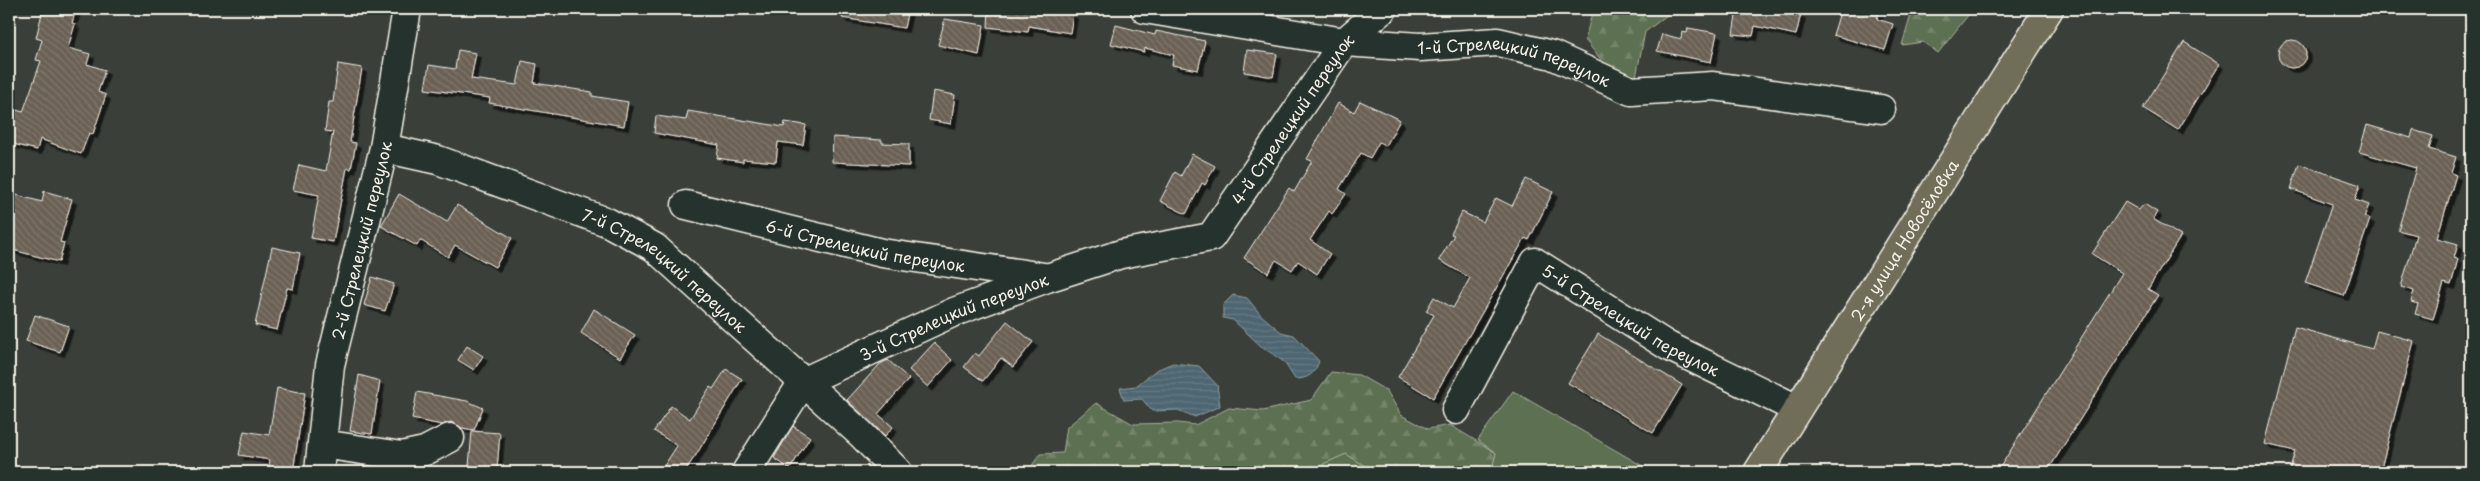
<svg xmlns="http://www.w3.org/2000/svg" width="2480" height="481" viewBox="0 0 2480 481" font-family="'Playpen Sans',sans-serif">
	<style>
		.grass { fill: #5d6f51; stroke: #a8b09c }
		.forest { fill: url(#forest-firs); stroke: #a8b09c }
		.water { fill: url(#water-rules); stroke: #909ea1 }
		.building { fill: url(#building-back-hatch); stroke: #f4f1e8; filter: url(#shadow) }
		.lines { fill: none; stroke-linecap: round; stroke-linejoin: round }
		.minor-casing { stroke: #f4f1e8; stroke-width: 31 }
		.major-casing { stroke: #f4f1e8; stroke-width: 31 }
		.minor { stroke: #26332d; stroke-width: 28 }
		.major { stroke: #706e59; stroke-width: 28 }
		.labels { text-anchor: middle; dominant-baseline: central; stroke-width: 4; stroke-linejoin: round; paint-order: stroke }
		.street-label { font-size: 16px; fill: #f4f1e8; stroke: #26332d }
	</style>
	<defs>
		<pattern id="forest-firs" width="22" height="20" patternUnits="userSpaceOnUse" patternTransform="scale(1.25)"><rect width="22" height="20" fill="#5d6f51"/><path d="M5 1l3.5 6h-7zM16 11l3.5 6h-7z" fill="#75846a"/></pattern>
		<pattern id="water-rules" width="6" height="5" patternUnits="userSpaceOnUse" patternTransform="scale(1.25)"><rect width="6" height="5" fill="#4e6672"/><path d="M0 2.5h6" fill="none" stroke="#687c86"/></pattern>
		<pattern id="building-back-hatch" width="6" height="6" patternUnits="userSpaceOnUse" patternTransform="scale(1.25)"><rect width="6" height="6" fill="#6a6054"/><path d="M-1 5l2 2M0 0l6 6M5-1l2 2" fill="none" stroke="#80776d"/></pattern>
		<filter id="shadow"><feDropShadow dx="4.5" dy="4.5" stdDeviation="0" flood-color="#0009"/></filter>
	</defs>
	<rect width="100%" height="100%" fill="#3a4039"/>
	<filter id="ink" filterUnits="userSpaceOnUse"><feTurbulence type="fractalNoise" baseFrequency=".02" numOctaves="2"/><feDisplacementMap in="SourceGraphic" scale="10" xChannelSelector="R" yChannelSelector="G"/><feConvolveMatrix kernelMatrix="1 2 1 2 8 2 1 2 1" color-interpolation-filters="sRGB"/></filter>
	<g filter="url(#ink)">
		<g class="grass">
			<path d="M1513 391 1653 472H1491L1496 453 1478 440Z"/>
			<path d="M1346 454 1367 467 1386 472H1324L1323 464Z"/>
		</g>
		<g class="forest">
			<path d="M1593 9H1669L1667 15 1645 32 1636 77 1607 67 1585 40Z"/>
			<path d="M1887 9H1973L1938 53 1923 42 1902 45 1911 15Z"/>
			<path d="M1331 372 1359 375 1387 391 1401 415 1428 429 1450 425 1496 453 1491 472H1386L1367 467 1346 454 1323 464 1324 472H1030L1029 470 1040 454 1063 453 1067 427 1096 403 1133 424 1178 423 1195 425 1229 408 1263 411 1311 400Z"/>
		</g>
		<g class="water">
			<path d="M1233 295 1247 298 1261 315 1281 332 1294 335 1319 361C1315 374 1308 379 1295 379L1284 362 1261 346 1233 320 1223 318V305Z"/>
			<path d="M1173 363 1199 366 1217 385 1220 406 1195 417 1178 410 1152 411 1142 399 1124 400 1120 388 1136 386 1156 370Z"/>
		</g>
		<g class="building">
			<path d="M43 9H76L72 23 75 24 68 48 90 54 87 64 105 70 98 92 106 95 93 134 89 133 81 154 40 139 37 150 9 143 16 110 23 112 41 61 36 60 42 40 36 38Z"/>
			<path d="M843 9H908L904 28 842 18Z"/>
			<path d="M989 9H1047L1073 14 1070 33 1029 26 1028 32 988 27Z"/>
			<path d="M1737 9H1776L1801 14 1796 35 1755 26 1753 36 1733 34Z"/>
			<path d="M1841 9H1880L1877 19 1893 24 1885 50 1833 35Z"/>
			<path d="M945 19 984 25 979 55 938 45Z"/>
			<path d="M1116 25 1155 35 1156 31 1205 41 1198 70 1172 65 1174 55 1145 48 1144 52 1111 44Z"/>
			<path d="M1688 28 1717 33 1711 62 1657 51 1662 34 1681 39 1682 32 1687 33Z"/>
			<circle cx="2292" cy="54" r="14"/>
			<path d="M2184 42 2219 64 2178 130 2143 108Z"/>
			<path d="M458 50 476 53 471 79 517 85 522 61 537 64 534 83 592 92V96L628 102 624 126 489 103 490 98 425 89 429 65 455 69Z"/>
			<path d="M1247 50 1277 54 1273 77 1244 72Z"/>
			<path d="M338 64 362 68 350 142 356 143 351 169 347 168 333 242 311 238 319 195 293 190 299 165 326 171 333 132 325 131 329 102H333Z"/>
			<path d="M933 91 955 95 951 124 929 120Z"/>
			<path d="M1360 101 1400 120 1386 146 1379 142 1370 158 1361 153 1339 189 1346 194 1332 214 1329 211 1310 240 1330 254 1317 274 1298 261 1292 270 1276 260 1268 273 1244 258 1289 188 1294 192 1312 161 1307 159 1338 103 1354 112Z"/>
			<path d="M688 111 784 127 785 122 806 125 803 145 778 142 776 162 743 159V162L717 158 719 145 654 133 656 116 686 120Z"/>
			<path d="M2367 125 2411 138 2413 130 2433 136 2429 149 2456 157 2451 173 2456 175 2437 238 2458 244 2454 258 2458 259 2451 285 2444 283 2433 319 2415 314 2418 304 2411 302 2414 291 2401 287 2416 235 2398 230 2416 168 2359 152Z"/>
			<path d="M833 137 882 140V143L909 144V166L832 162Z"/>
			<path d="M1192 154 1215 166 1205 185 1202 183 1186 214 1160 201 1175 172 1181 176Z"/>
			<path d="M2299 164 2360 185 2355 200 2369 205 2364 217 2370 219 2344 296 2305 283 2332 204 2291 189Z"/>
			<path d="M1526 179 1553 192 1529 240 1525 238 1433 398 1398 377 1434 315 1426 311 1434 297 1453 308 1470 278 1439 260 1454 235 1451 234 1462 212 1483 222 1496 198 1512 206Z"/>
			<path d="M44 191 72 199 60 242 64 243 59 262 9 249V193L42 202Z"/>
			<path d="M399 194 447 222 457 205 512 238 495 267 455 245 448 257 420 240 417 246 381 226Z"/>
			<path d="M2125 202 2139 210 2144 204 2157 212 2153 219 2181 236 2148 289 2158 295 2047 472H1997L2122 273 2092 254Z"/>
			<path d="M272 247 300 253 293 289 287 288 277 330 255 325Z"/>
			<path d="M372 277 394 284 385 311 364 305Z"/>
			<path d="M594 309 635 335 620 358 581 333Z"/>
			<path d="M35 315 69 326 60 352 26 341Z"/>
			<path d="M1007 321 1033 342 1013 367 1001 358 983 381 964 367 975 353 979 356Z"/>
			<path d="M2295 327 2372 349 2377 331 2414 341 2380 472H2289L2295 451 2265 444Z"/>
			<path d="M1598 334 1682 385 1653 433 1568 383Z"/>
			<path d="M934 343 952 360 928 387 909 370Z"/>
			<path d="M467 346 483 356 474 370 458 360Z"/>
			<path d="M888 360 909 379 878 414 893 427 885 436 847 400 880 364Z"/>
			<path d="M726 369 742 379 696 455 684 472H660L677 446 654 431 671 406 690 419 710 387 713 389Z"/>
			<path d="M359 375 380 381 372 434 350 431Z"/>
			<path d="M277 388 305 393 293 472H268L270 460 239 455 244 431 269 435Z"/>
			<path d="M417 392 467 401 483 408 474 430 462 428 451 422 442 425 412 419Z"/>
			<path d="M793 426 810 437 790 469 774 458Z"/>
			<path d="M472 431 500 433 497 469 469 466Z"/>
		</g>
		<g class="lines">
			<g class="minor-casing">
				<g id="minor">
					<path id="s1" d="M1145 9 1344 42 1420 47 1498 42 1552 55 1631 91 1713 86 1881 109"/>
					<path id="s2" d="M384 148 438 160 607 222 654 247 861 434 898 472"/>
					<path id="s3" d="M686 205 882 253 1044 277"/>
					<path id="s4" d="M1456 410 1535 262 1668 346 1797 409"/>
					<path d="M322 444 402 456 425 451 450 438"/>
					<path id="s5" d="M319 472 330 365 384 148 407 9"/>
					<path id="s6" d="M746 472 803 382 954 312 1047 278 1121 254 1211 237 1344 42 1383 9"/>
				</g>
			</g>
			<g class="major-casing">
				<g id="major">
					<path id="s7" d="M1758 472 2049 9"/>
				</g>
			</g>
			<use href="#minor" class="minor"/>
			<use href="#major" class="major"/>
		</g>
	</g>
	<g class="labels">
		<g class="street-label">
			<text stroke="none"><textPath href="#s1" startOffset="375">1-й Стрелецкий переулок</textPath></text>
			<text stroke="none"><textPath href="#s6" startOffset="685">4-й Стрелецкий переулок</textPath></text>
			<text stroke="none"><textPath href="#s5" startOffset="236">2-й Стрелецкий переулок</textPath></text>
			<text stroke="none"><textPath href="#s7" startOffset="274">2-я улица Новосёловка</textPath></text>
			<text stroke="none"><textPath href="#s3" startOffset="184">6-й Стрелецкий переулок</textPath></text>
			<text stroke="none"><textPath href="#s2" startOffset="310">7-й Стрелецкий переулок</textPath></text>
			<text stroke="none"><textPath href="#s6" startOffset="271">3-й Стрелецкий переулок</textPath></text>
			<text stroke="none"><textPath href="#s4" startOffset="280">5-й Стрелецкий переулок</textPath></text>
		</g>
	</g>
	<rect width="2480" height="481" fill="none" stroke="#26332d" stroke-width="30"/>
	<rect x="15" y="15" width="2450" height="451" fill="none" stroke="#f4f1e8" stroke-width="2" filter="url(#ink)"/>
</svg>
